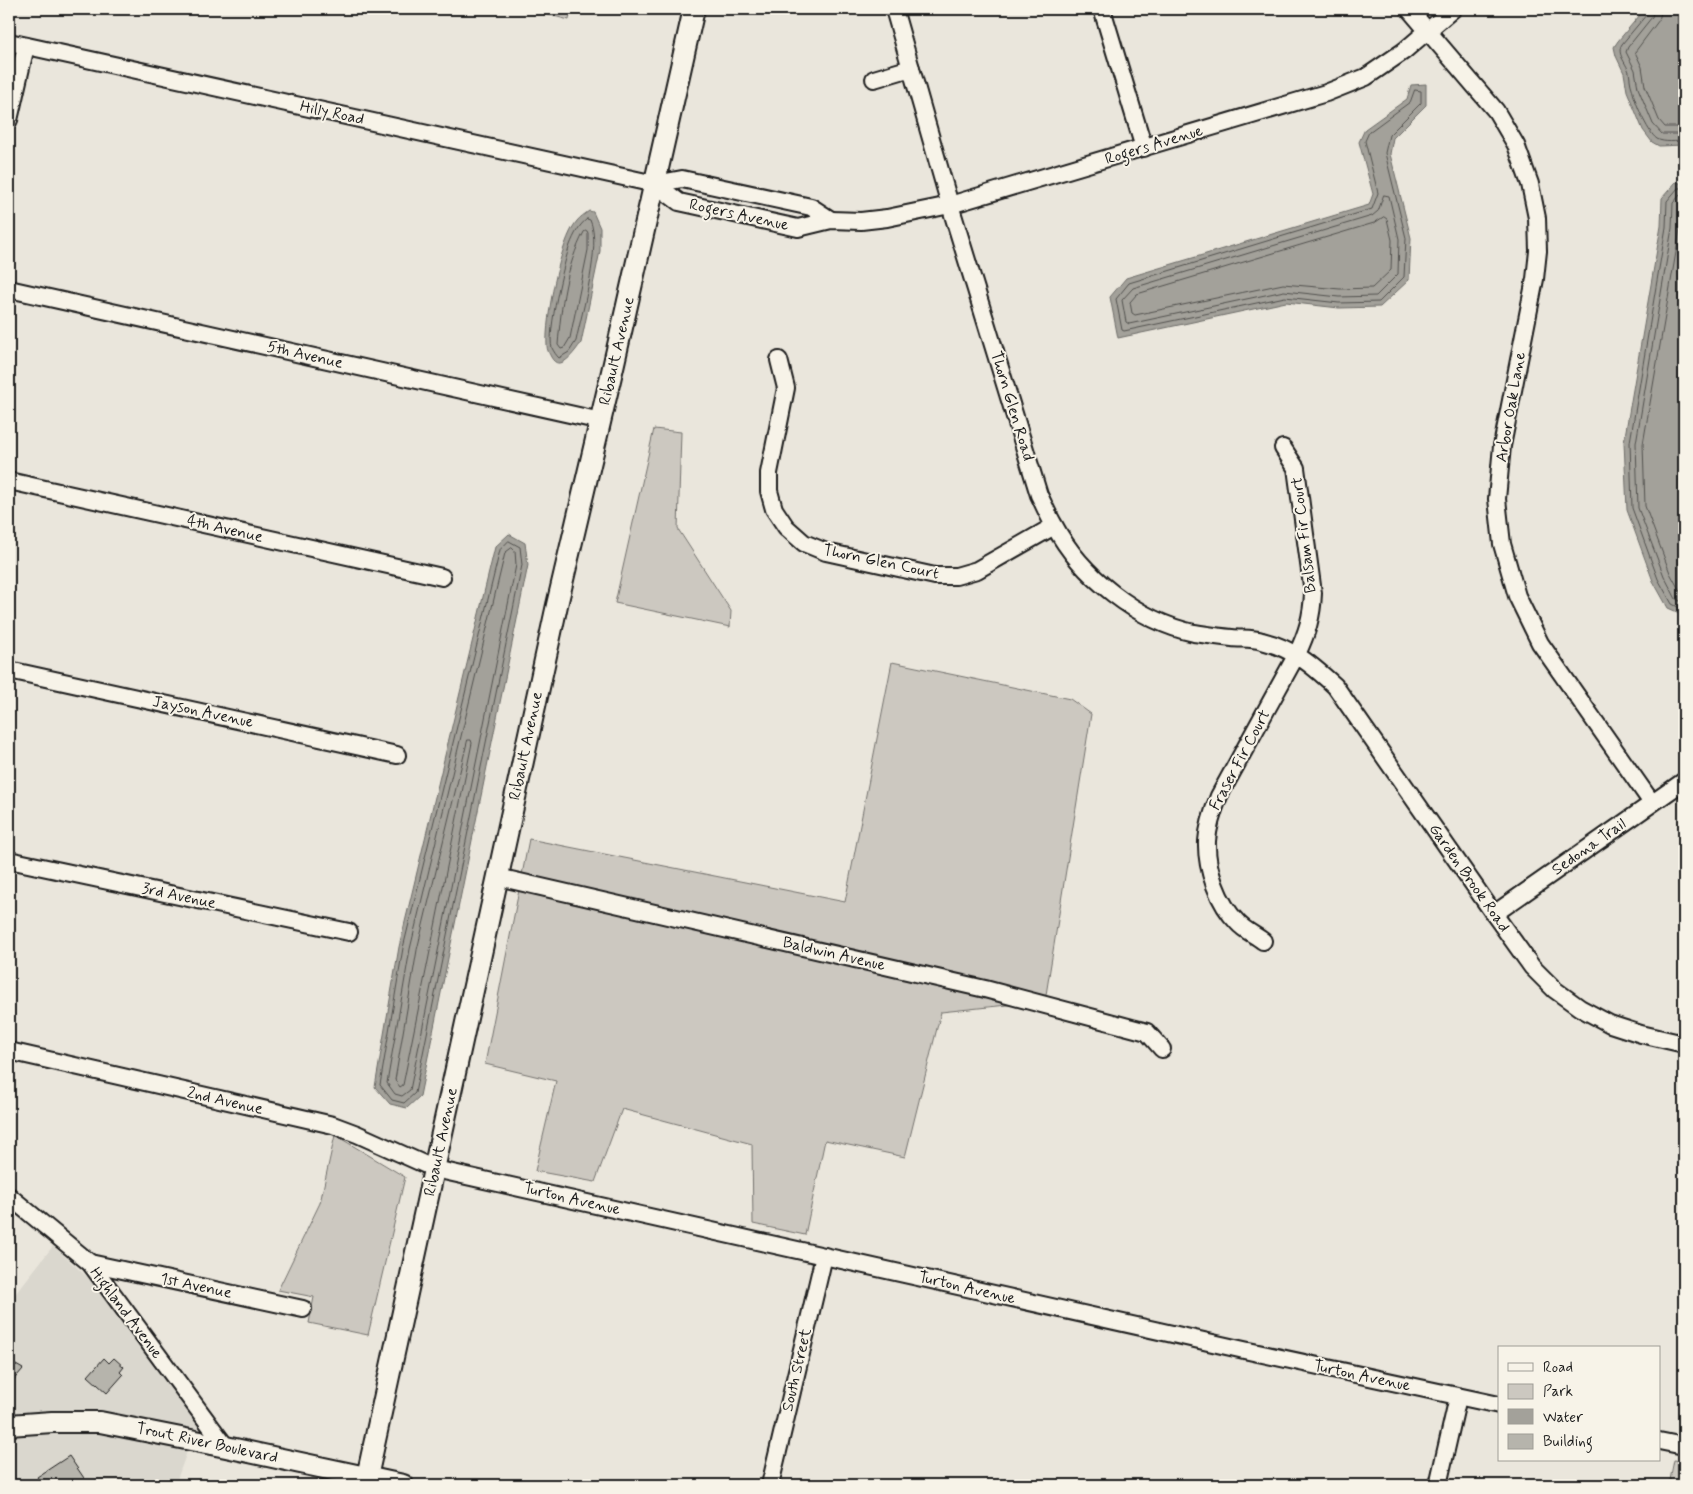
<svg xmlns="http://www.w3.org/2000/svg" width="1693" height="1494" viewBox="0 0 1693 1494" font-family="Mynerve,sans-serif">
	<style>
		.built { fill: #dad7ce }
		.green { fill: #ccc8c0; stroke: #74726e }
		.water { fill: #a3a19a; stroke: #6d6c68 }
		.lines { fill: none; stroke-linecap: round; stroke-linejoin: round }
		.shore { stroke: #52514e; stroke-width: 1 }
		.building { fill: #b6b4ac; stroke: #1c1c1c }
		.minor-casing { stroke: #1c1c1c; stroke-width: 20 }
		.tertiary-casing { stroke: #1c1c1c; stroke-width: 24 }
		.minor { stroke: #f7f3e8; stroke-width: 16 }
		.tertiary { stroke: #f7f3e8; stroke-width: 20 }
		.labels { text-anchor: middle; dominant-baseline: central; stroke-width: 4; stroke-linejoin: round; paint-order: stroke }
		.street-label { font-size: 16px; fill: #1c1c1c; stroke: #f7f3e8 }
	</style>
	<rect width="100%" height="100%" fill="#eae6dc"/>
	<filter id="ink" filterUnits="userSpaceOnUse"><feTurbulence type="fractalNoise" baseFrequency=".02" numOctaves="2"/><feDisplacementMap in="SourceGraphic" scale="10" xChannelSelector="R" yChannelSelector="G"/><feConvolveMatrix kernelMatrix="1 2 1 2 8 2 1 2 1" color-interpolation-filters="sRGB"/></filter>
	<g filter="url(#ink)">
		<g class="built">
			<path d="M53 1246 94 1283 204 1432 102 1415 9 1413V1302Z"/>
			<path d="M92 1431 133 1437 188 1449 175 1485H9V1435L36 1432Z"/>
		</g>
		<g class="green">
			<path d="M527 9H571L569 20Z"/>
			<path d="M654 429 681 432 678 529 731 611 730 627 615 603Z"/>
			<path d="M892 662 1070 699 1091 714 1045 1001 941 1012 905 1157 825 1140 805 1235 753 1224 752 1144 622 1109 595 1182 535 1171 556 1081 485 1064 529 839 845 902Z"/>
			<path d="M335 1135 405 1177 368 1335 309 1323 314 1297 278 1290 320 1203Z"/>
			<path d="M1674 1460 1684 1462V1485H1669Z"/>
		</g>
		<g class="water">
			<path d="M1645 9H1684V145L1659 146 1652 142 1643 130 1627 91 1624 73 1616 56 1614 47 1618 41Z"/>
			<path d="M1426 84V105L1393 138 1390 154 1411 238 1409 280 1380 307 1339 308 1286 302 1118 338 1110 297 1126 278 1369 205 1373 194 1359 142 1365 129 1407 99 1411 85Z"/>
			<path d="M1676 182 1684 184V615L1668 608 1653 581 1627 510 1624 442 1661 226 1662 198Z"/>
			<path d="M589 211 593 212 600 228V251L581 343C575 351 560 374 551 357 549 353 547 350 547 346 545 320 560 240 577 221 580 217 585 214 589 211Z"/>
			<path d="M509 534 525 543 528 565 420 1096 407 1108 390 1104 375 1087 399 947 495 547Z"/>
		</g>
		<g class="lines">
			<g class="shore">
				<path d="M1648 9 1647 14 1622 44C1616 54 1626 62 1629 72 1630 77 1630 83 1632 88 1634 100 1647 132 1657 139 1664 143 1677 141 1684 141"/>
				<path d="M1654 9 1652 17 1628 47 1626 52 1635 70 1638 88 1653 124 1662 134H1684"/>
				<path d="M1662 9 1659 20 1635 52 1642 67 1645 86 1659 120 1665 127H1684"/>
				<path d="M1415 90 1421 91V103L1389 135 1385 153 1406 238 1404 277 1379 302 1339 303 1285 297 1124 331 1122 330 1116 299 1129 283 1372 209 1378 193 1365 141 1369 132 1410 102Z"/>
				<path d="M1684 188H1678L1667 201 1666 227 1630 442 1632 508 1658 579 1672 604 1684 610"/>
				<path d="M1384 195 1389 196 1399 239 1398 274 1376 296 1339 297 1284 291 1129 324 1126 322 1122 300 1133 288 1372 216 1378 211Z"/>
				<path d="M1684 195H1680L1673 203 1672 228 1636 443 1638 508 1664 576 1676 599 1684 603"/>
				<path d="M1684 202 1681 206 1680 229 1643 444 1645 506 1670 573 1681 593 1684 595"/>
				<path d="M1384 217 1387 219 1392 240 1391 270 1372 288 1340 289 1283 284 1135 315 1132 313 1130 302 1137 294 1374 223Z"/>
				<path d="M587 219 590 220C602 246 582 311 576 341L569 352 559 358C556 355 554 352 552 348 547 333 564 262 570 245 574 235 579 225 587 219Z"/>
				<path d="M587 231 588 233V250L570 338 564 348 561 349 558 345C561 307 566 266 584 232Z"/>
				<path d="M509 541 520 547 522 565 415 1093 404 1103 392 1100 380 1085 403 948 500 550Z"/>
				<path d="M512 548 515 551 516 565 410 1090 402 1096 395 1094 387 1083 410 949 505 553Z"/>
				<path d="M468 740H471L472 743 403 1085 400 1087 395 1080 417 950Z"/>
			</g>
		</g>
		<g class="building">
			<path d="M104 1358 109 1363 114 1358 124 1367 120 1372 123 1375 107 1393 88 1376Z"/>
			<path d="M9 1361 23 1369 10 1384 9 1383Z"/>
			<path d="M69 1456 86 1481 80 1485H42L37 1477Z"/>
		</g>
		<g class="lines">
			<g class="minor-casing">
				<g id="minor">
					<path d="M894 9 950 205 1039 495C1044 505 1048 515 1054 525 1081 576 1138 621 1194 633 1207 635 1219 637 1232 638 1241 639 1253 638 1262 641 1294 649 1312 665 1335 686L1494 914 1532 967 1555 990 1580 1008 1610 1024 1641 1034 1684 1044"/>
					<path d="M1102 9 1144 148"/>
					<path d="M1409 9 1496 111 1516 145 1530 184 1537 218 1538 251 1535 279 1502 446 1497 499 1502 544 1517 596 1540 643 1652 803"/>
					<path d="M9 42 655 184 682 179 811 207 831 220"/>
					<path d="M874 79 911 68"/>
					<path d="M9 120 26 46"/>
					<path d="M655 184 679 202 798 228 831 220 861 221 887 218 950 205 1326 93 1366 77 1404 51 1453 9"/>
					<path d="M9 289 601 421"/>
					<path d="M779 360 786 388 769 473V491L774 509 786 527 804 543 826 552 935 576H956L977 570 1054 526"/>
					<path d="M9 481 442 577"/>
					<path d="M9 670 397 755"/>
					<path d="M9 860 349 932"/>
					<path d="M498 877 985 989 1147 1032 1162 1049"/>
					<path d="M1494 914 1684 781"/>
					<path d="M1263 941C1255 935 1244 930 1238 923 1218 903 1206 869 1207 841 1208 825 1213 811 1219 796L1297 654C1307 633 1312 617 1313 593L1296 468 1283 448"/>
					<path d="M9 1051 333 1125 357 1134 435 1169 1244 1350 1499 1405"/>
					<path d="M9 1196 90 1263 226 1447"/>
					<path d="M90 1263 303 1309"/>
					<path d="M1659 1441 1684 1446"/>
					<path d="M770 1485 824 1256"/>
					<path d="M1438 1485 1458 1397"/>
				</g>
			</g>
			<g class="tertiary-casing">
				<g id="tertiary">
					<path d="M9 1425 52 1422H100L226 1447 403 1485"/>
					<path d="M367 1477 557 605 614 363 694 9"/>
				</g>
			</g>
			<use href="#minor" class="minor"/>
			<use href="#tertiary" class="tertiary"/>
		</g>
	</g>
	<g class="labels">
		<g class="street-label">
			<text transform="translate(332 113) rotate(12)">Hilly Road</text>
			<text transform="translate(1154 145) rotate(-17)">Rogers Avenue</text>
			<text transform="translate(739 215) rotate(12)">Rogers Avenue</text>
			<text transform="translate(617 351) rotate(-77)">Ribault Avenue</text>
			<text transform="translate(305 355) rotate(13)">5th Avenue</text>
			<text transform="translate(1012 406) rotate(73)">Thorn Glen Road</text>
			<text transform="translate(1511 407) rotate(-80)">Arbor Oak Lane</text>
			<text transform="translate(225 529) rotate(13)">4th Avenue</text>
			<text transform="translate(1304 535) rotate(-97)">Balsam Fir Court</text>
			<text transform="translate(881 562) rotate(12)">Thorn Glen Court</text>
			<text transform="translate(203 712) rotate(12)">Jayson Avenue</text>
			<text transform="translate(526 746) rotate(-78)">Ribault Avenue</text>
			<text transform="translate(1240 760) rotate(-62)">Fraser Fir Court</text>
			<text transform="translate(1589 847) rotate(-35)">Sedona Trail</text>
			<text transform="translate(1469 878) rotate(55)">Garden Brook Road</text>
			<text transform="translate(179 896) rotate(12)">3rd Avenue</text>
			<text transform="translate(834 954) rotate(13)">Baldwin Avenue</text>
			<text transform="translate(225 1101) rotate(13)">2nd Avenue</text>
			<text transform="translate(441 1142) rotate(-78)">Ribault Avenue</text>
			<text transform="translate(572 1199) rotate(13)">Turton Avenue</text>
			<text transform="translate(196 1286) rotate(12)">1st Avenue</text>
			<text transform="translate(967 1288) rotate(13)">Turton Avenue</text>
			<text transform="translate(126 1313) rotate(53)">Highland Avenue</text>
			<text transform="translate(797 1370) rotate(-77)">South Street</text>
			<text transform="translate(1362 1376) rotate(12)">Turton Avenue</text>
			<text transform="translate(207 1443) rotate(12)">Trout River Boulevard</text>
		</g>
	</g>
	<rect width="1693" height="1494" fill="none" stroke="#f7f3e8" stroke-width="30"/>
	<rect x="15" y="15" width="1663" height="1464" fill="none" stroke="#1c1c1c" stroke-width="2" filter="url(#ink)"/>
	<rect x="1498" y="1346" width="162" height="115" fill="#f7f3e8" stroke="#9f9d96"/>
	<rect x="1508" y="1363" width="25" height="8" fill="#f7f3e8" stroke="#9f9d96"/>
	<text x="1543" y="1372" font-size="15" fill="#1c1c1c">Road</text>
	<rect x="1508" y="1384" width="25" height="15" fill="#ccc8c0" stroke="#9f9d96"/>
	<text x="1543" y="1396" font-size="15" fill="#1c1c1c">Park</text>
	<rect x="1508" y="1409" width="25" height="15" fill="#a3a19a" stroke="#9f9d96"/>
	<text x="1543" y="1422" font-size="15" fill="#1c1c1c">Water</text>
	<rect x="1508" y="1434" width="25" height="15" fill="#b6b4ac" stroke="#9f9d96"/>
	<text x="1543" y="1446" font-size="15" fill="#1c1c1c">Building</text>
</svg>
